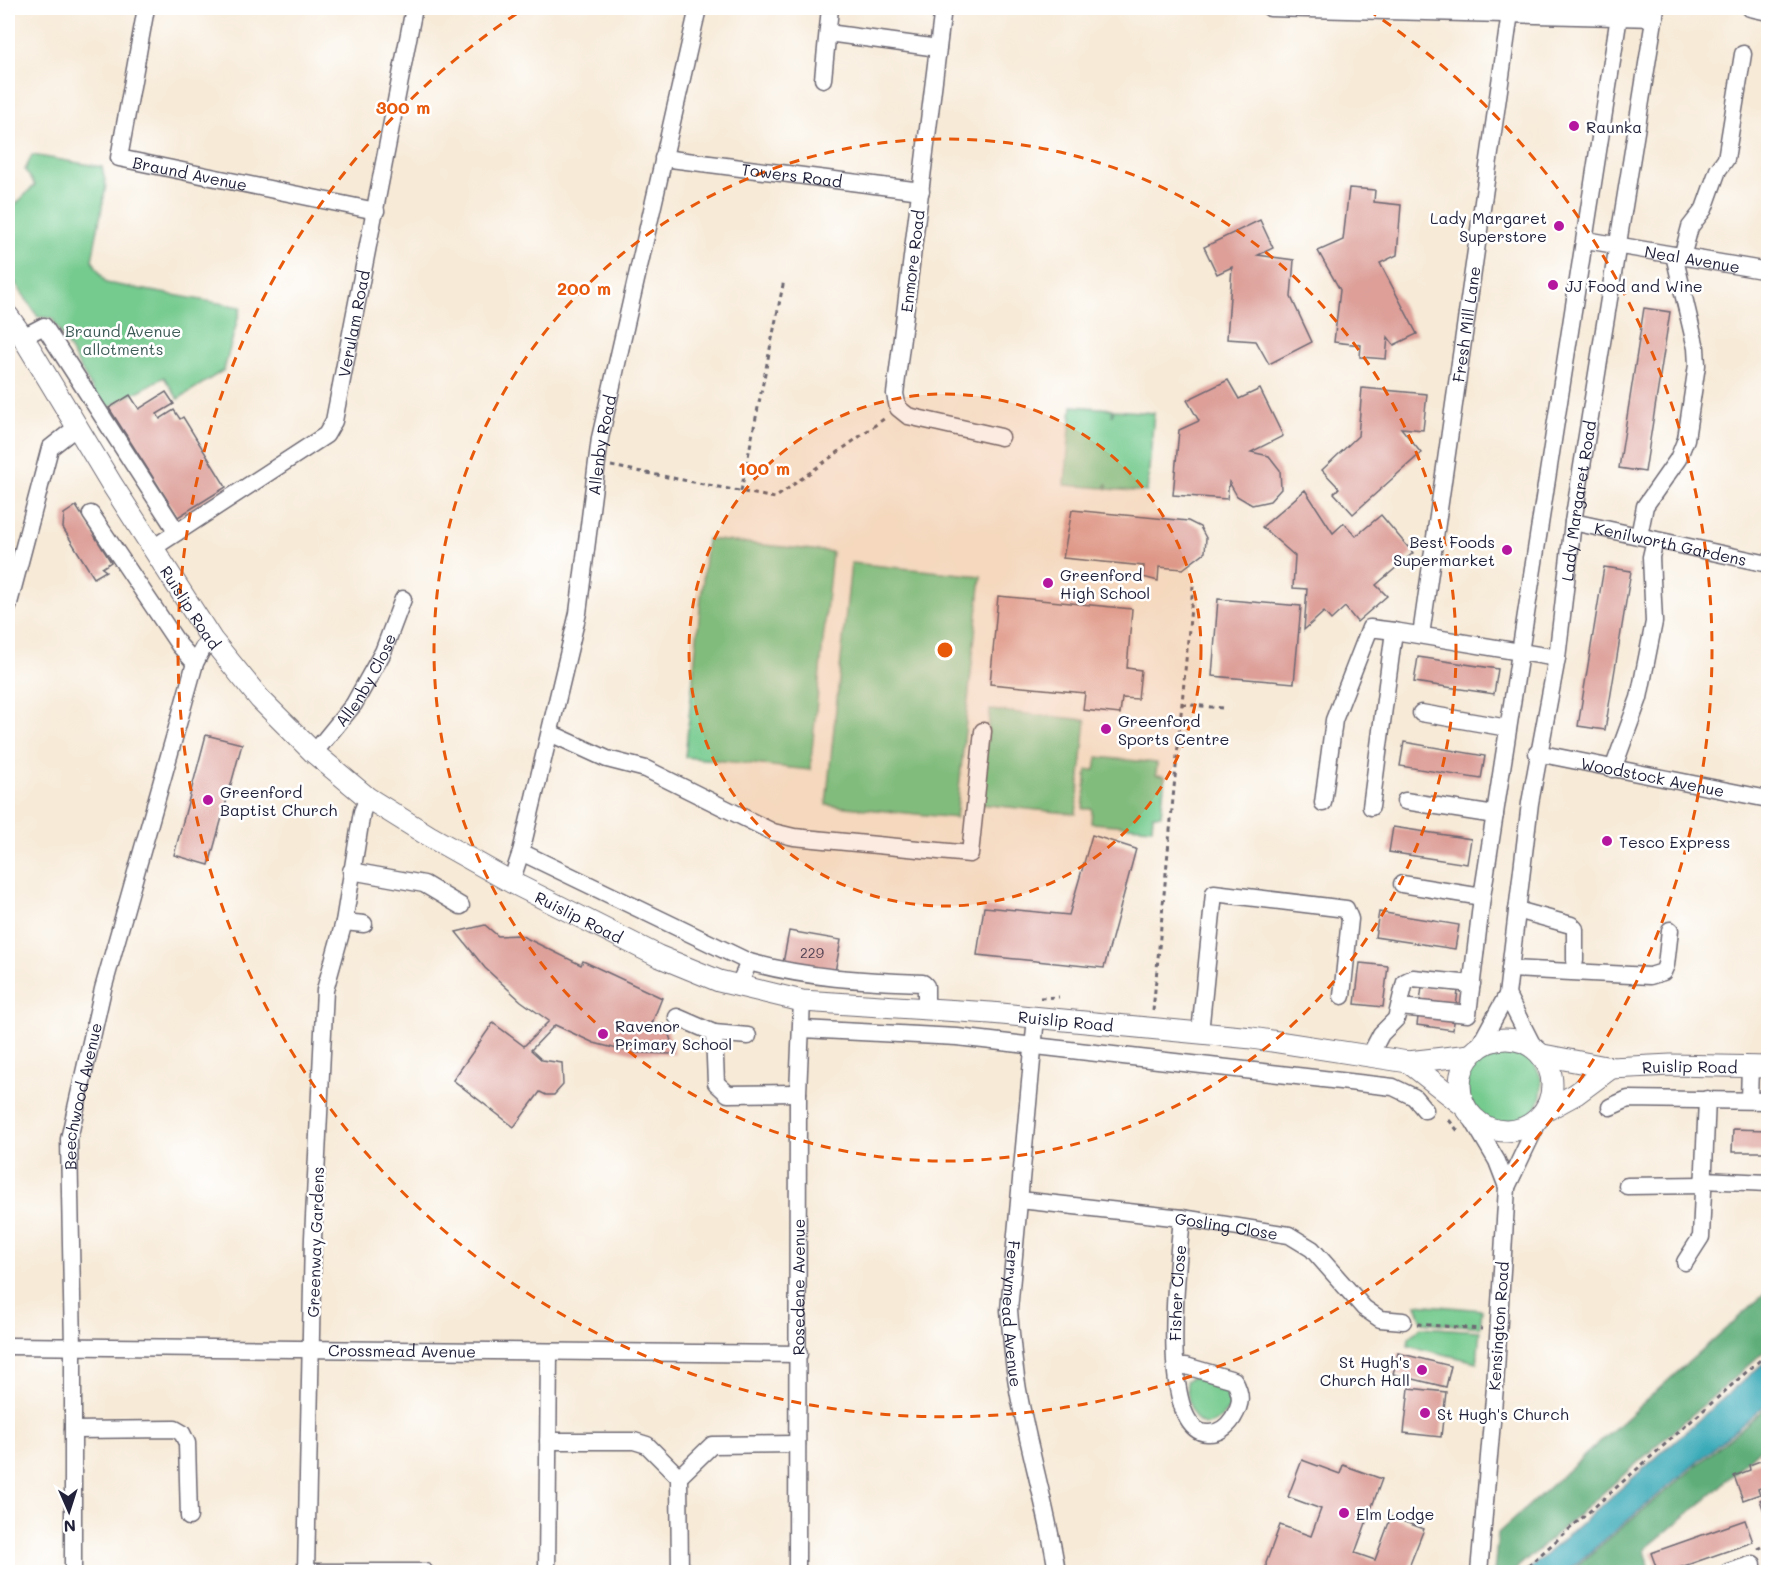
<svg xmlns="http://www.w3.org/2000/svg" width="1776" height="1580" viewBox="0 0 1776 1580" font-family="Mali,sans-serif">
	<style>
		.green { fill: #74ca8e; stroke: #4b7664; stroke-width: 1.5 }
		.forest { fill: #5fae79; stroke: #40685a; stroke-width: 1.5 }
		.water { fill: #3aaab8; stroke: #2e667a; stroke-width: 1.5 }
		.building { fill: #dd9f98 }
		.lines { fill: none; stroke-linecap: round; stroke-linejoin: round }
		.minor-casing { stroke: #6d6872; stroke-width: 19 }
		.major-casing { stroke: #6d6872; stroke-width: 23 }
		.path { stroke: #6d6872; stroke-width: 3; stroke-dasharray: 4.5 4.5; stroke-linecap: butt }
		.minor { stroke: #fff; stroke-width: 16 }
		.major { stroke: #fff; stroke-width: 21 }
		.ring { fill: none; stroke: #e8590c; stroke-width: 3; stroke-dasharray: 10 8 }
		.poi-dot { fill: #b5179e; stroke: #fff; stroke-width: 2 }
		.labels { text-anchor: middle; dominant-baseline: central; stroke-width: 5; stroke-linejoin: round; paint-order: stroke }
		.number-label { font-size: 14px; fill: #514152 }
		.poi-label { font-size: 16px; fill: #22223b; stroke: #fff; text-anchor: start }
		.street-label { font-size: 16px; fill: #22223b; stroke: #fff }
		.park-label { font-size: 16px; fill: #3f5d58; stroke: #fff }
		.centre { fill: #e8590c; stroke: #fff; stroke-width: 3 }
		.ring-label { font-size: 18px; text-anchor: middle; font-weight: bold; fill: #e8590c; stroke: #fff; stroke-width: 5; stroke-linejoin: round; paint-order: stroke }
	</style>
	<rect width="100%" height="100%" fill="#fff"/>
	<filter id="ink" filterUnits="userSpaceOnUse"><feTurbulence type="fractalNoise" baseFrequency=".0167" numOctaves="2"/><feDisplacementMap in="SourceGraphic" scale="12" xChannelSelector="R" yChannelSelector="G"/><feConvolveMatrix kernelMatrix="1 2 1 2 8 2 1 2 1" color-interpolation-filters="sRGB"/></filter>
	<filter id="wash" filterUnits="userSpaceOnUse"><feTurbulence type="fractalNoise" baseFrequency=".008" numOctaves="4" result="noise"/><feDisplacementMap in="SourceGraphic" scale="24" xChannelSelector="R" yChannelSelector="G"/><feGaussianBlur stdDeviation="1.35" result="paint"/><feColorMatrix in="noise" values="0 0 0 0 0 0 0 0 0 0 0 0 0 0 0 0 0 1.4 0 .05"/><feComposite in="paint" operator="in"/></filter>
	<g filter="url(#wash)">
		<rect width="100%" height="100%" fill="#f7ead7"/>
		<g class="green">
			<path d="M32 155 102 167 106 186 92 260 106 283 241 307 224 370 178 399 164 377 104 410 52 318 38 317 8 272V212L35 185 25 170Z"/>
			<path d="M1072 406 1112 409V416L1114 410 1154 413 1147 492 1107 489V483L1105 488 1065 485Z"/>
			<path d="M707 539 832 552 810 770 685 757Z"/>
			<path d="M851 563 981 576 956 818 826 805Z"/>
			<path d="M990 710 1086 720 1076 814 980 804Z"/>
			<path d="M1097 757 1157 763 1156 775 1165 776 1161 815H1153L1152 828 1091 823 1092 809H1083L1087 770H1095Z"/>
			<circle cx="1504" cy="1087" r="38"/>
			<path d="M1416 1304 1482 1310 1480 1327 1422 1322Z"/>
			<path d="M1421 1327 1480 1331 1477 1362 1408 1346 1409 1338Z"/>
			<path d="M1192 1377 1230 1386 1233 1404C1202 1446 1189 1418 1186 1381Z"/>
		</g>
		<g class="forest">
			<path d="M1768 1291V1348L1513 1572H1494L1498 1533Z"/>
			<path d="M1768 1406V1441L1713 1493 1645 1549 1649 1572H1569Z"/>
		</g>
		<path class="water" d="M1768 1359V1403L1566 1572H1526Z"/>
		<g id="blocks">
			<g class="building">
				<path d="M1349 188 1375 190 1374 202 1401 205 1397 255 1380 263 1417 334 1394 345 1388 337 1386 359 1360 357 1361 345 1334 342 1340 290 1318 251 1343 240Z"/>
				<path d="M1260 220 1273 248 1258 255 1294 260 1291 297 1312 342 1269 364 1256 341 1227 339 1232 267 1217 274 1204 247Z"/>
				<path d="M1644 308 1670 312 1645 472 1619 468Z"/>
				<path d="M1228 380 1239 399 1260 389 1283 436 1251 452 1269 456 1280 470 1281 489 1270 501 1252 505 1237 496 1229 482 1227 499 1173 495 1179 430 1199 421 1187 400Z"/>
				<path d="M1362 388 1427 394 1423 430 1401 428 1421 453 1353 514 1334 493 1339 488 1322 470 1358 436Z"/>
				<path d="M166 392 174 404 157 414 160 419 174 410 180 419 183 417 226 487 178 517 109 408 130 395 139 409Z"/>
				<path d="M1305 490 1333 533 1344 523 1356 536 1381 515 1413 553 1376 585 1387 596 1357 622 1345 607 1331 620 1324 612 1304 630 1307 589 1293 588 1295 556 1262 527Z"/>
				<path d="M76 506 111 562 102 568 106 571 94 578 63 528 64 514Z"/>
				<path d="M1072 510 1188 521 1200 527 1206 538 1205 552 1183 569 1159 567 1158 581 1143 577 1144 566 1063 558Z"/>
				<path d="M1604 567 1631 571 1605 730 1578 726Z"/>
				<path d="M998 596 1132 609 1127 668 1141 670 1138 699 1122 698 1120 714 1083 710 1085 693 990 684Z"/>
				<path d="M1218 599 1301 606 1294 683 1212 676Z"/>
				<path d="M1418 657 1498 669 1494 694 1414 682Z"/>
				<path d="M206 735 242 744 209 865 174 855Z"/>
				<path d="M1404 742 1485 756 1481 779 1400 766Z"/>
				<path d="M1393 827 1471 839 1467 864 1389 852Z"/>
				<path d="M1092 835 1136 849 1104 968 977 955 984 907 1069 915Z"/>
				<path d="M1379 912 1459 925 1455 949 1375 937Z"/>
				<path d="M485 925 498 936 520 935 581 965 583 961 662 998 652 1023 666 1025 675 1054 633 1053 594 1043 555 1025 531 1050 542 1060 562 1063 563 1085 554 1095H546L540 1092 514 1127 453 1080 493 1023 524 1046 549 1021 521 1001 485 968 456 932Z"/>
				<path d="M789 931 841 940 835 972 783 963Z"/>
				<path d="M1360 963 1388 966 1383 1007 1355 1004Z"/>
				<path d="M1422 987 1458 991 1453 1030 1417 1025Z"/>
				<path d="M1733 1129 1768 1130V1152H1732Z"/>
				<path d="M1398 1353 1451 1366 1446 1387 1393 1374Z"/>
				<path d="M1409 1388 1446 1392 1441 1437 1404 1433Z"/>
				<path d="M1768 1453V1485L1758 1489 1760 1494 1743 1500 1734 1476 1750 1470 1749 1465 1763 1460 1761 1456Z"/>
				<path d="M1302 1460 1340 1474 1343 1465 1382 1479 1355 1553 1375 1560 1391 1517 1424 1529 1407 1572H1267L1266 1563 1280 1525 1311 1536 1321 1509 1288 1497Z"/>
				<path d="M1768 1496V1523L1760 1500Z"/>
				<path d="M1745 1520 1753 1542 1667 1572H1658L1651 1553Z"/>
			</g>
		</g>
	</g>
	<g filter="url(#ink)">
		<use href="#blocks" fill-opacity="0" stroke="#6d6872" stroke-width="1.5"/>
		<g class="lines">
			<g class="minor-casing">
				<g id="minor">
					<path id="s1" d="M146 8 119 158 376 211"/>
					<path d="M943 8 895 394 898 408 908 416 1001 437"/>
					<path d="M1270 8 1655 18"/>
					<path d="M1750 8 1768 12"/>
					<path d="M828 33 938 48"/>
					<path d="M823 79 830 8"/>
					<path id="s2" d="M663 158 921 191"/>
					<path id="s3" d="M1586 240 1768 271"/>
					<path d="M1682 257 1690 227 1704 209 1718 170 1726 159 1743 54"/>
					<path d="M23 337 44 326 177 532"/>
					<path d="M91 514 179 645 195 663"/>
					<path id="s4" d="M1573 522 1768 564"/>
					<path d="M1639 536 1645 506 1678 459 1686 439 1697 365 1696 348 1674 255"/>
					<path id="s5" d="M153 548 326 435 334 421 414 8"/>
					<path d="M8 607 50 448 78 426"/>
					<path id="s6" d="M1421 635 1510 13"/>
					<path d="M1421 713 1508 728"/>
					<path d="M550 733 607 759 646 769 773 832 794 837 970 854 983 731"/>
					<path id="s7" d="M314 753 354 704 383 652 403 599"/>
					<path id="s8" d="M1537 753 1768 799"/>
					<path d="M1613 769 1639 698 1654 622 1651 557 1655 540"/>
					<path d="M368 798 362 812 344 922 325 990 313 1238 306 1572H425"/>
					<path d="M1405 801 1495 815"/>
					<path d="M1323 803 1334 720 1370 628 1394 631"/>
					<path d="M1371 807 1394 631 1557 658"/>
					<path d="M521 852 749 962"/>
					<path d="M351 871 424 884 461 906"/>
					<path id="s9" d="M511 882 521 852 578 613 600 438 698 8"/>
					<path d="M1402 884 1482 897"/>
					<path d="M1517 910 1571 925 1575 929V961"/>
					<path d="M344 922 364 924"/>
					<path d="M1510 969 1650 976 1663 972 1666 965 1670 930"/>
					<path d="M738 987 749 962C807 978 863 981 923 983L926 986V1009"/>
					<path d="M1507 995 1534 1048"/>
					<path d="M1400 1007 1468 1014 1482 897 1619 16"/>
					<path d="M677 1017 714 1033 716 1083 728 1094 798 1093"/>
					<path id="s10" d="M1036 1017 1009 1310C1012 1346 1015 1381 1023 1415 1034 1468 1049 1519 1057 1572"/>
					<path d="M802 1029 957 1037 1393 1087 1414 1097 1425 1110"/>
					<path d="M714 1033 748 1036"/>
					<path d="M1200 1033 1214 893 1346 909 1350 919 1342 996"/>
					<path id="s11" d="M1478 1048 1507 995 1530 803 1557 658 1573 522 1656 8"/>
					<path d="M1370 1055 1381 1034 1396 1019 1405 982 1413 978 1472 984"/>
					<path d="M1749 1100 1750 1066"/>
					<path d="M1610 1107 1628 1099 1768 1101"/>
					<path d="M1472 1119 1497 1161 1507 1187 1495 1387 1479 1572"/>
					<path d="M1703 1180 1768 1183"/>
					<path d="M1627 1186 1703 1185"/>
					<path d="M1507 1187 1540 1118"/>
					<path id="s12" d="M1020 1200 1182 1218 1289 1235 1312 1249 1364 1308 1380 1319 1403 1321"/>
					<path d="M1685 1262 1701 1237 1707 1099"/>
					<path id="s13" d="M8 1346 799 1354"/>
					<path id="s14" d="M1175 1366H1186L1234 1380C1242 1395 1242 1403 1233 1418 1227 1427 1218 1434 1207 1433 1156 1430 1179 1253 1182 1218"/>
					<path d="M73 1430 175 1429 182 1433 187 1443 189 1517"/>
					<path d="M548 1441H634L647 1445 679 1477 680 1572"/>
					<path d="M679 1477 712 1445 797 1444"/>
					<path id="s15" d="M73 1572V1348L69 1139 103 989 176 731 195 663 203 648 212 640"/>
					<path d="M547 1572 549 1352"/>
					<path id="s16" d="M797 1572 798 1093 802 1001"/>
					<path d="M1728 1572 1753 1564"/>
				</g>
			</g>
			<g class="major-casing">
				<g id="major">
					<path id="s17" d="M8 316 23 337 111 483 212 640 260 699 314 753 368 798 429 836 511 882 658 956 719 981 802 1001 991 1013 1252 1038 1408 1062 1470 1055"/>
					<circle cx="1506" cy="1085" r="46"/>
					<path id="s18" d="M1543 1055 1611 1068 1671 1065 1768 1067"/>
					<path d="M1408 1062 1464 1106"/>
					<path d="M1545 1111 1576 1094 1611 1068"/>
				</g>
			</g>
			<g class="path">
				<path d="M611 466 775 498 885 418"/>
				<path d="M741 491 784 280"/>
				<path d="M1182 704 1222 708"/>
				<path d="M1040 998 1059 997"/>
				<path d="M1153 1011 1193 586"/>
				<path d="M1449 1120 1458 1131"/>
				<path d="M1417 1324 1482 1329"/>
				<path d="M1758 1549 1768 1544"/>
				<path d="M1521 1572 1768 1353"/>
			</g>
			<use href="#minor" class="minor"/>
			<use href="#major" class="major"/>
		</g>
	</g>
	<circle cx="945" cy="650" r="256" fill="#e8590c" fill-opacity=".12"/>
	<g class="ring">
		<circle cx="945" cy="650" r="256"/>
		<circle cx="945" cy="650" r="511"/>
		<path d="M1368 10A767 767 0 1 1 522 10"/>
	</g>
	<g class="poi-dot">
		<circle cx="1574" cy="126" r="6"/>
		<circle cx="1559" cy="226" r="6"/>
		<circle cx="1553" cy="285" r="6"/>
		<circle cx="1507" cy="550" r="6"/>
		<circle cx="1048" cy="583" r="6"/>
		<circle cx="1106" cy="729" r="6"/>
		<circle cx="208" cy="800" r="6"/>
		<circle cx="1607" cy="841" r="6"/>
		<circle cx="603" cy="1034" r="6"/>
		<circle cx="1422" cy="1370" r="6"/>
		<circle cx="1425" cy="1413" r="6"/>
		<circle cx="1344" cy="1513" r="6"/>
	</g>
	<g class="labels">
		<g class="number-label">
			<text x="812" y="952">229</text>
		</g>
		<g class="poi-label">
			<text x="1586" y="126">Raunka</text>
			<text x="1547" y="217" text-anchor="end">Lady Margaret<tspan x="1547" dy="18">Superstore</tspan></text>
			<text x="1565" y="285">JJ Food and Wine</text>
			<text x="1495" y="541" text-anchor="end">Best Foods<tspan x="1495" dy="18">Supermarket</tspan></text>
			<text x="1060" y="574">Greenford<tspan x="1060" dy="18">High School</tspan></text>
			<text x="1118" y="720">Greenford<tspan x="1118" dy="18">Sports Centre</tspan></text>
			<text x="220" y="791">Greenford<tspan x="220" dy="18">Baptist Church</tspan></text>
			<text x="1619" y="841">Tesco Express</text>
			<text x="615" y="1025">Ravenor<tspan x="615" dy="18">Primary School</tspan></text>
			<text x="1410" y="1361" text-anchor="end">St Hugh's<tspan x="1410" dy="18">Church Hall</tspan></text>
			<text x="1437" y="1413">St Hugh's Church</text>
			<text x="1356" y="1513">Elm Lodge</text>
		</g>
		<g class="street-label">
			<text stroke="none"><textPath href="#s1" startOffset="225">Braund Avenue</textPath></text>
			<text stroke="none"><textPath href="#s2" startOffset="130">Towers Road</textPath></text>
			<text stroke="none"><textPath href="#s3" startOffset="108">Neal Avenue</textPath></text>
			<text transform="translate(912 261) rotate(-83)">Enmore Road</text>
			<text stroke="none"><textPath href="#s5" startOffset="322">Verulam Road</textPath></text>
			<text stroke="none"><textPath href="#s6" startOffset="314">Fresh Mill Lane</textPath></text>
			<text stroke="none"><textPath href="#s9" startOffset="447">Allenby Road</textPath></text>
			<text stroke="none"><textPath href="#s11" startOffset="560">Lady Margaret Road</textPath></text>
			<text stroke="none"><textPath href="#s4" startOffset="100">Kenilworth Gardens</textPath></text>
			<text stroke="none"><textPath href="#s17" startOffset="344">Ruislip Road</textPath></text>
			<text stroke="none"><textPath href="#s7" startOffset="90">Allenby Close</textPath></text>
			<text stroke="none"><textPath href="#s8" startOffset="118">Woodstock Avenue</textPath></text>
			<text stroke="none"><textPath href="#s17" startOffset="848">Ruislip Road</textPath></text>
			<text stroke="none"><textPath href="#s17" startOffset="1352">Ruislip Road</textPath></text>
			<text stroke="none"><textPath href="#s18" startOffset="148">Ruislip Road</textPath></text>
			<text stroke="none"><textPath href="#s15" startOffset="477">Beechwood Avenue</textPath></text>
			<text stroke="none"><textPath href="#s12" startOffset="208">Gosling Close</textPath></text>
			<text transform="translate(315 1242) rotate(-88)">Greenway Gardens</text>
			<text stroke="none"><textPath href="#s16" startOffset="285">Rosedene Avenue</textPath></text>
			<text stroke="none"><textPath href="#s14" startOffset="286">Fisher Close</textPath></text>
			<text stroke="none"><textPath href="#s10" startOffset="298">Ferrymead Avenue</textPath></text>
			<text transform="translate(1498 1326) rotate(-86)">Kensington Road</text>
			<text stroke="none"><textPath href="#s13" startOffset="394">Crossmead Avenue</textPath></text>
		</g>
		<g class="park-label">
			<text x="123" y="330">Braund Avenue<tspan x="123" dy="18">allotments</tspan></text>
		</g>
	</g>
	<circle cx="945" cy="650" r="9" class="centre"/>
	<g class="ring-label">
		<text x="403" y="114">300 m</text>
		<text x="584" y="295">200 m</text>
		<text x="764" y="475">100 m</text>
	</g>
	<rect width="1776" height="1580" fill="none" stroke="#fff" stroke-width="30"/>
	<g transform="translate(69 1511) rotate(177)" stroke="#ffffff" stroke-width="4.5" paint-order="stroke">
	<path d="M0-4.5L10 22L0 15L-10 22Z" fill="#22223b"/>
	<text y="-9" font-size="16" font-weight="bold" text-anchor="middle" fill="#22223b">N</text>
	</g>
</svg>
